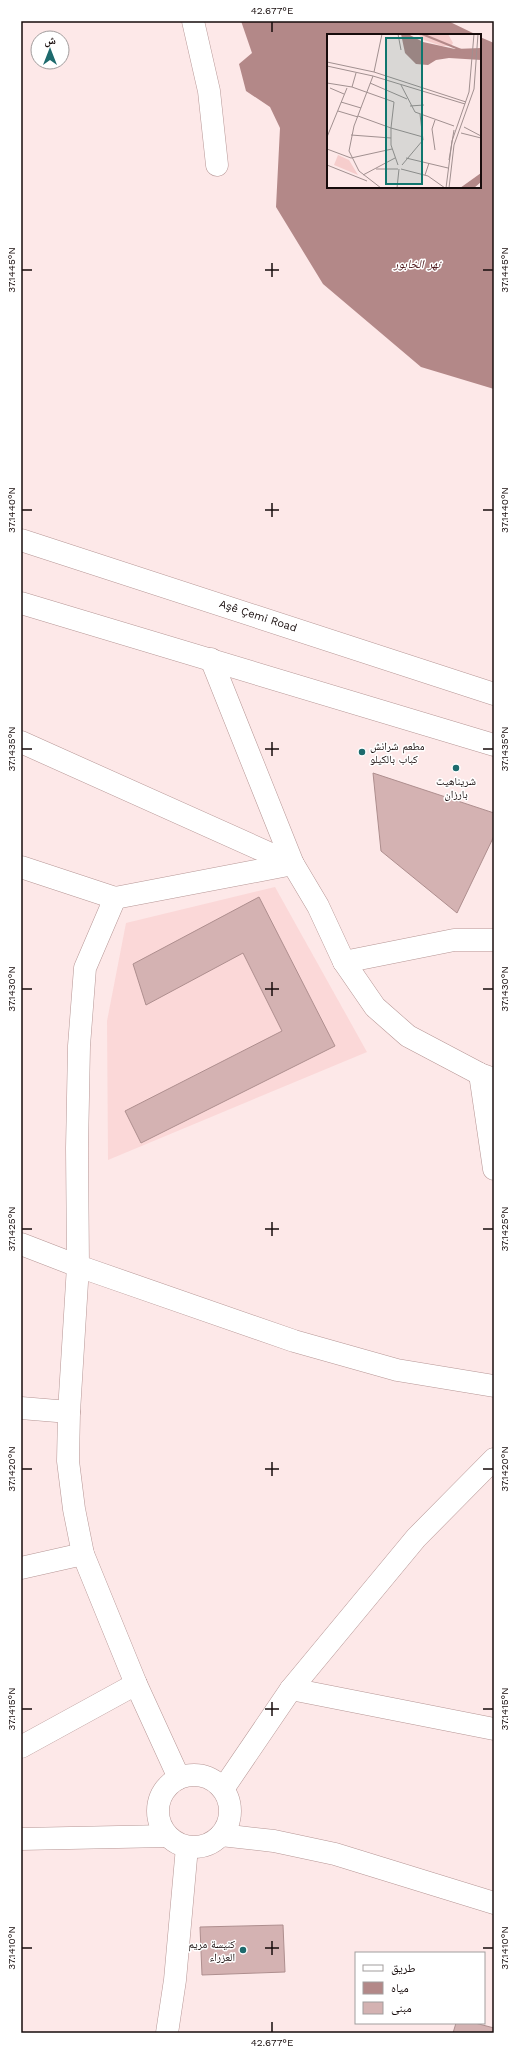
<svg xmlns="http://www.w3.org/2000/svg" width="515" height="2054" viewBox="0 0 515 2054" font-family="'Work Sans','Noto Naskh Arabic',sans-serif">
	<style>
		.built { fill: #fbd8d8 }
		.water { fill: #b38888 }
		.building { fill: #d4b2b2; stroke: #ae8e8e }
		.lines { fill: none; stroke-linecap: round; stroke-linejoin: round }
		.minor-casing { stroke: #b69695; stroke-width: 23 }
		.major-casing { stroke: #b69695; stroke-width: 23 }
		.minor { stroke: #fff; stroke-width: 22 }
		.major { stroke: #fff; stroke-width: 22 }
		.ticks { fill: none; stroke: #160b0b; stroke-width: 1.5 }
		.poi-dot { fill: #1d6a6d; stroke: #fff; stroke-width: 1.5 }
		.labels { text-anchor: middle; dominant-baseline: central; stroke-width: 3; stroke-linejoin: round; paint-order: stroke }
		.street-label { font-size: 11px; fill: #160b0b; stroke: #fff }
		.poi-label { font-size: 11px; fill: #160b0b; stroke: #fff; text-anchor: start }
		.water-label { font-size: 12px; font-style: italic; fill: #4e171b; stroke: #fff }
		.inset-river { fill: none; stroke: #b38888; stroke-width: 2 }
		.inset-road { fill: none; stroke: #a19090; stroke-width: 1 }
		.view { fill: #0f766e; fill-opacity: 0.15; stroke: #0f766e; stroke-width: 2 }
		.inset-edge { fill: none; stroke: #160b0b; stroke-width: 2 }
		.neatline { fill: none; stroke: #160b0b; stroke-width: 1.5 }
		.ticks-label { font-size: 10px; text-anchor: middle; fill: #160b0b }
	</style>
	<rect width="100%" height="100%" fill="#fde8e8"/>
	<path class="built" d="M275 887 367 1052 108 1160 107 1021 126 923Z"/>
	<path class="water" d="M241 21H448L477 35H328V187H480V37L494 43V389L421 367 323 284 276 207 280 128 270 107 246 91 239 64 252 53Z"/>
	<g class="building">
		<path d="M373 773 494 813V836L457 913 381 851Z"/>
		<path d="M259 897 335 1046 141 1143 125 1111 282 1031 243 953 146 1005 133 964Z"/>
		<path d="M283 1925 285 1972 202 1975 200 1927Z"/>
		<path d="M456 2023H475L494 2028V2033H453Z"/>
	</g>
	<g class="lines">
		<g class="minor-casing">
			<g id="minor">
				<path d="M193 21 209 91 217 165"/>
				<path d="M211 659 293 864 318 906 344 962 375 1007 408 1036 480 1074 494 1079"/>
				<path d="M21 742 293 864"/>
				<path d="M21 867 115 898 85 968 79 1046 77 1148 78 1266 294 1341 397 1370 494 1386"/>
				<path d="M115 898 293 864"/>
				<path d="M344 962 454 940H494"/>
				<path d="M480 1074 494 1169"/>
				<path d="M21 1244 78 1266 69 1412 68 1461 74 1509 83 1554 136 1684 179 1778"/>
				<path d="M21 1408 69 1412"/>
				<path d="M21 1568 83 1554"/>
				<path d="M291 1689 494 1729"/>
				<path d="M21 1747 136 1684"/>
				<circle cx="194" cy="1811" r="36"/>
				<path d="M223 1789 291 1689 416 1538 494 1459"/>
				<path d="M221 1835 274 1841 335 1854 494 1903"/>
				<path d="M21 1839 167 1836"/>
				<path d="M167 2033 175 1980 187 1847"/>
			</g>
		</g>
		<g class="major-casing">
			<g id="major">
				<path d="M21 540 494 694"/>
				<path d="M21 603 494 745"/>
			</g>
		</g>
		<use href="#minor" class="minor"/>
		<use href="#major" class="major"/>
	</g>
	<path class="ticks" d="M272 22V32M272 263V277M22 270H32M265 270H279M483 270H493M272 503V517M22 510H32M265 510H279M483 510H493M272 742V756M22 749H32M265 749H279M483 749H493M272 982V996M22 989H32M265 989H279M483 989H493M272 1222V1236M22 1229H32M265 1229H279M483 1229H493M272 1462V1476M22 1469H32M265 1469H279M483 1469H493M272 1702V1716M22 1709H32M265 1709H279M483 1709H493M272 1941V1955M22 1948H32M265 1948H279M483 1948H493M272 2022V2032"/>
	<g class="poi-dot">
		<circle cx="362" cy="752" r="4"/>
		<circle cx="456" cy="768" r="4"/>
		<circle cx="243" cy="1950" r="4"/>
	</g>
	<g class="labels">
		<g class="street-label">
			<text transform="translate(258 616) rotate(18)">Aşê Çemi Road</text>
		</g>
		<g class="poi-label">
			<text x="370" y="746">مطعم شرانش<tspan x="370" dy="13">كباب بالكيلو</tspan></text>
			<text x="456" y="781" text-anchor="middle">شريناهيت<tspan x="456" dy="13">بارزان</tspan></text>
			<text x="235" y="1944" text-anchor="end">كنيسة مريم<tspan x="235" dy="13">العزراء</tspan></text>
		</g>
		<g class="water-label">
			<text x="417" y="264">نهر الخابور</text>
		</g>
	</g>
	<g transform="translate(327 34)">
		<rect width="154" height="154" fill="#fde8e8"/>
		<path d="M91 0H121L126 9 124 12H115L97 6ZM11 121 22 126 31 141 7 131Z" fill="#f6cdcc"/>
		<path d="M74 0H81L96 8 128 15 154 14V26L122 24 109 26 101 31 89 30 78 19ZM154 139V148L147 154H133Z" fill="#b38888"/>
		<path class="inset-river" d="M95 0 139 18"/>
		<path class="inset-road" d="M71 0 74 16M0 28 47 38 139 68M0 32 46 42 138 70M47 38 55 0M46 42 27 92 22 117 32 137 54 154M0 49 25 53 67 68 64 94 96 103M43 49 80 65M74 51 88 78 127 92M25 53 29 39M3 54 17 60M14 68 34 74M83 72 97 71M11 77 31 83M31 82 64 94V111L71 131M108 86 105 95 108 116M137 93 154 102M134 99 154 104M24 101 64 104M0 103 20 54M0 115 24 124 65 115M79 124 121 134M122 126 127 96M0 131 40 147M75 131 96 106 93 80M49 135H71M74 135 101 142 118 154M36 141 68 124M98 141 102 129M70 154 72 135M119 154 125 107 142 58 147 0M122 154 127 111 147 55 151 0"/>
		<path class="view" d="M59 4H95V150H59Z"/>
		<rect width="154" height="154" class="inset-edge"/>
	</g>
	<rect width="515" height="2054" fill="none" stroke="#ffffff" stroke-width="44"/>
	<rect x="355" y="1952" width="130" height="72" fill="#ffffff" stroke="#a29d9d"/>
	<rect x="363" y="1965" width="20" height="6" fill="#ffffff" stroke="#a29d9d"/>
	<text x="391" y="1972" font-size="12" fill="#160b0b">طريق</text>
	<rect x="363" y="1982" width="20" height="12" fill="#b38888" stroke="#a29d9d"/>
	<text x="391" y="1992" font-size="12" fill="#160b0b">مياه</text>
	<rect x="363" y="2002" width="20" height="12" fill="#d4b2b2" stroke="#a29d9d"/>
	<text x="391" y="2012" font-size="12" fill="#160b0b">مبنى</text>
	<g transform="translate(50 50)"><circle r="19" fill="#ffffff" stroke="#a29d9d"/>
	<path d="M0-3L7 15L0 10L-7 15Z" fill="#1d6a6d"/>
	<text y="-6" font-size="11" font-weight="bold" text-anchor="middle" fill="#160b0b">ش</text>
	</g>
	<rect x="22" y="22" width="471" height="2010" class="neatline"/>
	<g class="ticks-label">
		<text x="272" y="14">42.677°E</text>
		<text transform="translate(11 270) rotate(-90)" y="4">37.1445°N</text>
		<text transform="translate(504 270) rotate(-90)" y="4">37.1445°N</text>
		<text transform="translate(11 510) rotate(-90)" y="4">37.1440°N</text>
		<text transform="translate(504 510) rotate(-90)" y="4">37.1440°N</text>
		<text transform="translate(11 749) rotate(-90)" y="4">37.1435°N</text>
		<text transform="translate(504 749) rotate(-90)" y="4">37.1435°N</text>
		<text transform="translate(11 989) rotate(-90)" y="4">37.1430°N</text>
		<text transform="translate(504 989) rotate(-90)" y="4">37.1430°N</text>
		<text transform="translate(11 1229) rotate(-90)" y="4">37.1425°N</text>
		<text transform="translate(504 1229) rotate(-90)" y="4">37.1425°N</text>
		<text transform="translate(11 1469) rotate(-90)" y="4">37.1420°N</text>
		<text transform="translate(504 1469) rotate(-90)" y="4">37.1420°N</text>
		<text transform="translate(11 1709) rotate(-90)" y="4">37.1415°N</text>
		<text transform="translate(504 1709) rotate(-90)" y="4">37.1415°N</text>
		<text transform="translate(11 1948) rotate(-90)" y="4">37.1410°N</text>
		<text transform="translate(504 1948) rotate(-90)" y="4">37.1410°N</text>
		<text x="272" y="2046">42.677°E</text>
	</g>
</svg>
